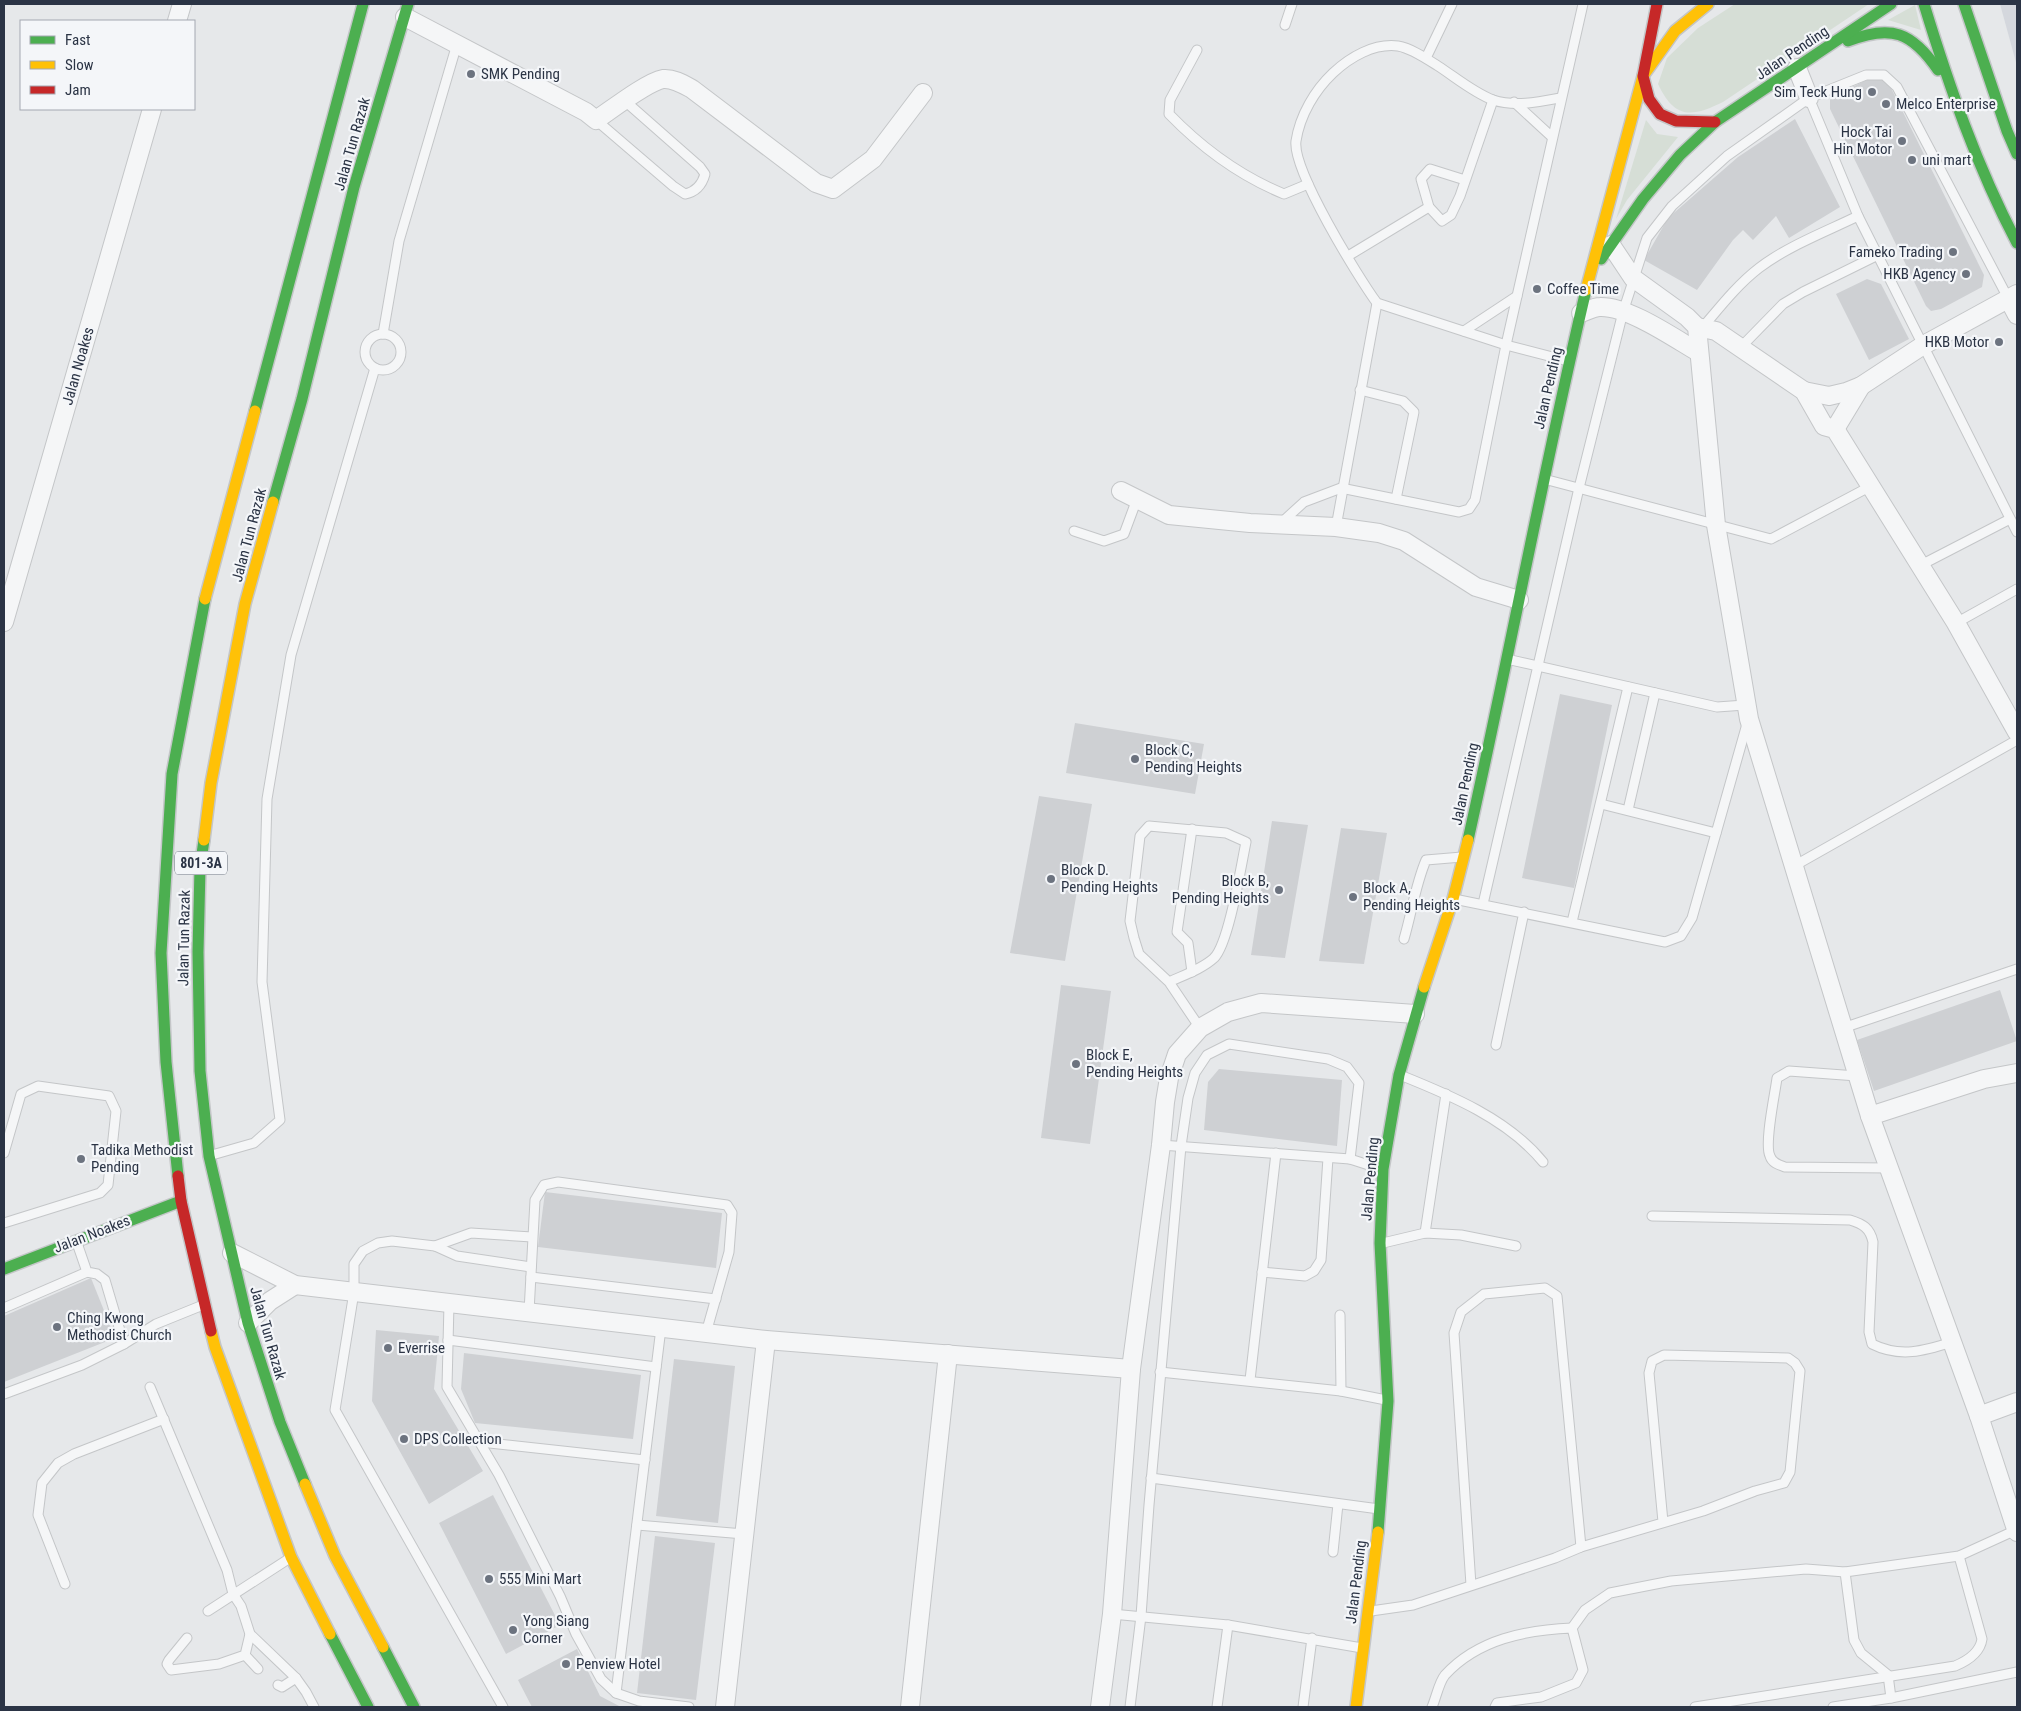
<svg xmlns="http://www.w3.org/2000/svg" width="2021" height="1711" viewBox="0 0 2021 1711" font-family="'Roboto Condensed',sans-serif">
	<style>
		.built { fill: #d4d7dd }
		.green { fill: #d6ded6 }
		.building { fill: #ced0d3 }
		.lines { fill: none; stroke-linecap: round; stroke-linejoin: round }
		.lane-casing { stroke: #c4c6c8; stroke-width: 11 }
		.street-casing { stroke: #c4c6c8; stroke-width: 20 }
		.fast-casing { stroke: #c4c6c8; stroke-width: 14 }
		.slow-casing { stroke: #c4c6c8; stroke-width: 14 }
		.jam-casing { stroke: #c4c6c8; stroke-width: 14 }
		.lane { stroke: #f5f6f7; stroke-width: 9 }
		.street { stroke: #f5f6f7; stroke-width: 18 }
		.fast { stroke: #4caf50; stroke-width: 11 }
		.slow { stroke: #ffc107; stroke-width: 11 }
		.jam { stroke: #c62828; stroke-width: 11 }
		.poi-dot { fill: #6c737f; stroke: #f4f6f9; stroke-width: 2 }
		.labels { text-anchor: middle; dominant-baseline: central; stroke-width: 4.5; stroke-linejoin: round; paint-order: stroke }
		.shield { fill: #f4f6f9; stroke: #676e7b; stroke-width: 1 }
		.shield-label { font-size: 14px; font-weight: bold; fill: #2b3445 }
		.street-label { font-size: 15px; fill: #2b3445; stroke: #f4f6f9 }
		.poi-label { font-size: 15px; fill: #2b3445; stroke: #f4f6f9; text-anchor: start }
	</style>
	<rect width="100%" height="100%" fill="#e6e8ea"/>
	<path class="built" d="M2000 4H2017V66Z"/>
	<g class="green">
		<path d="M1735 4H1869L1723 102C1692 117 1675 120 1658 84L1667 58 1698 28Z"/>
		<path d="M1915 5 1921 30 1888 20Z"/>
		<path d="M1646 120 1657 134 1678 137 1627 200 1616 219Z"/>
	</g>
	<g class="building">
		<path d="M1871 78H1879L1889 84 1984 275 1982 287 1941 309 1931 311 1926 306 1830 109V100L1833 96Z"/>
		<path d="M1795 119 1840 207 1789 238 1776 216 1753 240 1743 230 1733 240 1697 290 1644 260 1668 218 1738 157Z"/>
		<path d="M1867 279 1881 284 1909 339 1869 360 1836 294Z"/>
		<path d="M1560 694 1612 705 1574 888 1522 878Z"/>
		<path d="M1075 723 1204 744 1195 794 1066 773Z"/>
		<path d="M1039 796 1092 804 1065 961 1010 953Z"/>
		<path d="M1272 821 1308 825 1285 958 1251 955Z"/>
		<path d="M1341 828 1387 833 1364 964 1319 961Z"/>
		<path d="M1061 985 1111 991 1090 1144 1041 1138Z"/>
		<path d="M2000 990 2017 1041 1874 1091 1857 1040Z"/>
		<path d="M1219 1069 1342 1080 1337 1146 1204 1130 1208 1082Z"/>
		<path d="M545 1192 722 1213 716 1268 538 1247Z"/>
		<path d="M91 1278 115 1338 4 1382V1316Z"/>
		<path d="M376 1330 439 1336 434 1389 483 1471 429 1504 372 1401Z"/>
		<path d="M464 1353 641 1375 633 1439 475 1423 461 1389Z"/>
		<path d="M674 1359 735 1366 718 1523 656 1516Z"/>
		<path d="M493 1495 560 1625 506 1654 439 1523Z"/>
		<path d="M655 1536 715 1543 696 1700 637 1693Z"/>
		<path d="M577 1649 600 1696 621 1707H532L518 1680Z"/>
	</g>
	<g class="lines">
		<g class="lane-casing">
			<g id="lane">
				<path d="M1285 25 1292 4"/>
				<path d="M1197 50 1170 100 1169 114C1202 148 1240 176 1284 194L1308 184"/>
				<path d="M1426 58 1452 4"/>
				<path d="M1560 98C1539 102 1515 107 1493 100 1474 93 1455 77 1438 66 1427 59 1411 48 1398 46 1374 43 1350 57 1333 73 1315 90 1300 115 1296 141 1292 170 1358 277 1377 303L1506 345 1568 361"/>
				<path d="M1809 98 1858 216 2017 532"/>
				<path d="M1514 102 1552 137"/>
				<path d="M596 120 673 186 685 194C695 192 702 185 705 174L700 167 625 101"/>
				<path d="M1465 180 1430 169 1421 179 1429 207 1442 221 1451 215 1460 196 1493 100"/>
				<path d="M1348 256 1429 207"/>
				<path d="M1703 327C1720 307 1737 285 1759 268 1788 246 1825 232 1858 216"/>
				<path d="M1464 331 1517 296"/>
				<path d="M383 334 399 241 457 44"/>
				<circle cx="383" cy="352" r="18"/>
				<path d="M1741 347 1783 304 1803 292 1878 255"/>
				<path d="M1360 390 1403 401 1414 412 1396 499"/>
				<path d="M1544 479 1771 539 1871 486"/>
				<path d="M1281 523 1304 502 1341 488 1459 512 1469 509 1475 500 1506 345 1583 4"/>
				<path d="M1336 527 1377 303"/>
				<path d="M1074 531 1104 541 1124 534 1137 499"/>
				<path d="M1921 565 2010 519"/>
				<path d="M1956 623 2017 589"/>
				<path d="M1511 660 1717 707 1745 705"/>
				<path d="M1601 804 1716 833"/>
				<path d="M1628 810 1655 693"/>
				<path d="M1794 866 2017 740"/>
				<path d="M1454 899 1665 942 1681 936 1692 918 1747 724"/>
				<path d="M1483 904 1579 488 1623 312 1647 238 1672 206 1727 156 1809 98 1866 75H1884L1897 87 2008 298"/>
				<path d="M1572 922 1628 687"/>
				<path d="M1404 939C1412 912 1415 886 1426 860L1462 857"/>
				<path d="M1192 972 1188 943 1177 932 1192 829"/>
				<path d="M1169 982C1184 975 1202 969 1214 958 1229 943 1241 866 1246 842L1226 833 1149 826 1140 836 1130 921 1134 938 1139 954 1169 982 1200 1028"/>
				<path d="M1843 1028 2017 969"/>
				<path d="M1496 1045 1524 912"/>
				<path d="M1400 1075C1450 1095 1508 1119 1543 1162"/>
				<path d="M1857 1076 1789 1071 1777 1078C1775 1094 1764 1144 1770 1156 1772 1163 1779 1165 1785 1167L1888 1168"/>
				<path d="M1161 1145 1350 1159 1381 1169"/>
				<path d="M4 1153 21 1094 38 1086 109 1096 116 1111 108 1185 100 1193 4 1223"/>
				<path d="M212 1155 254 1143 280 1120 262 982 267 799 291 655 375 368"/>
				<path d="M1652 1216 1850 1220C1863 1224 1870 1228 1873 1242L1869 1332 1872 1344C1900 1358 1924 1351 1952 1342"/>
				<path d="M1425 1233 1446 1094"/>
				<path d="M77 1243 87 1272 97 1274 105 1280 124 1344 156 1324 203 1305"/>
				<path d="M1383 1243 1425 1233 1461 1235 1516 1246"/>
				<path d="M435 1246 457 1256 531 1267"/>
				<path d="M1262 1272 1305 1276 1314 1271 1321 1260 1328 1158"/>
				<path d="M531 1277 716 1299"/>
				<path d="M449 1303 447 1387 499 1475 560 1596 576 1634 601 1679 616 1693 639 1701 689 1707"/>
				<path d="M4 1308 87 1272"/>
				<path d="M529 1312 535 1200 544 1185 558 1182 727 1205 732 1213 729 1252 706 1333"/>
				<path d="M1340 1315 1341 1391"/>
				<path d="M448 1340 656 1367"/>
				<path d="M1160 1372 1341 1391 1386 1400"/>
				<path d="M1250 1380 1276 1153"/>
				<path d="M150 1387 227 1570 233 1594 241 1606 250 1634 296 1678 306 1692 314 1707"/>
				<path d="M4 1394 82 1365 124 1344"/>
				<path d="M480 1442 645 1460"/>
				<path d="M1151 1478 1379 1509"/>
				<path d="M637 1525 744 1534"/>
				<path d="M1333 1552 1338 1504"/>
				<path d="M65 1584 38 1515 42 1483 58 1463 74 1454 164 1419"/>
				<path d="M1471 1585 1454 1333 1461 1312 1484 1294 1545 1288 1557 1296 1581 1547"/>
				<path d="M208 1611 290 1558"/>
				<path d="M1371 1611 1413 1605 1555 1558 1581 1547 1703 1511 1755 1491 1784 1483 1790 1472 1800 1371 1795 1363 1788 1358 1664 1355 1652 1361 1649 1373 1663 1522"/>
				<path d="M1112 1614 1228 1625 1362 1648"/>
				<path d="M1572 1628 1585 1610 1610 1593 1671 1581 1806 1569 1845 1572"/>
				<path d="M187 1638 169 1660 167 1664 171 1670 219 1664 245 1655 250 1634"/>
				<path d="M245 1655 258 1669"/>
				<path d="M278 1685 282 1687 296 1678"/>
				<path d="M616 1693 661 1328"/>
				<path d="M1891 1698 1888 1675 1861 1653 1854 1640 1845 1572 1959 1556 2016 1530"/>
				<path d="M503 1707 335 1410 354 1292V1264L363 1251 378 1243 392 1241 435 1246 471 1233 532 1237"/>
				<path d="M1130 1707 1141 1616 1149 1505 1181 1146 1188 1098 1195 1073 1207 1055 1229 1044 1328 1059 1347 1067 1359 1083 1350 1159"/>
				<path d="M1217 1707 1228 1625"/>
				<path d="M1303 1707 1312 1638"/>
				<path d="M1432 1707C1436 1698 1439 1682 1445 1675 1478 1639 1526 1630 1572 1628L1583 1670 1576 1683 1541 1697 1497 1703 1495 1707"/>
				<path d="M1695 1707 1955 1666C1967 1661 1980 1653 1982 1639L1959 1556"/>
				<path d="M1833 1707 1891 1698 2017 1672"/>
			</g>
		</g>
		<g class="street-casing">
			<g id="street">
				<path d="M405 17 586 112 596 120C611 110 647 82 663 79 673 78 683 84 692 89L816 183 833 189 873 159 923 93"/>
				<path d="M177 21 182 4"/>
				<path d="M1797 68 1809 98"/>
				<path d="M1611 245 1633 278 1687 317 1697 327 1716 525 1749 719 1870 1116 1979 1416 2017 1532"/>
				<path d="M2008 298 2017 315"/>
				<path d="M1581 313C1587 311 1594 307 1600 307 1628 306 1674 338 1698 352"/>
				<path d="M1697 327 1716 331 1804 391 1824 426 1835 429 1956 623 2017 732"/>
				<path d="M1804 391 1829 396 1846 392 1861 386 1922 346 2017 294"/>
				<path d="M1835 429 1861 386"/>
				<path d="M1121 491 1169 515 1250 523 1336 527 1379 533 1404 541 1476 587 1519 600"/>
				<path d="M4 622 152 109"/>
				<path d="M1870 1116 1984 1079 2017 1073"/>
				<path d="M232 1253 295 1285 766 1340 1131 1369"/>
				<path d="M248 1323 270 1301 295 1285"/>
				<path d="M1979 1416 2017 1402"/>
				<path d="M725 1707 766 1340"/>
				<path d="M910 1707 948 1354"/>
				<path d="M1100 1707 1112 1614 1131 1369 1161 1145 1165 1102 1169 1078 1177 1054 1200 1028 1228 1012 1261 1003 1415 1014"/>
			</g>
		</g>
		<g class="fast-casing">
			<g id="fast">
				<path d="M1924 4C1949 86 1977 167 2017 243"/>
				<path d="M1964 4 2007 131 2017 154"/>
				<path d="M1848 41C1891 24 1912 32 1938 70"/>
				<path d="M1601 259 1643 199 1680 155 1715 122 1891 4"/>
				<path d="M255 411 363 4"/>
				<path d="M273 502 302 399 354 187 408 4"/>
				<path d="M204 840 200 868 198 952 200 1071 209 1156 248 1323 280 1422 305 1484"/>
				<path d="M1468 840C1509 657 1543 472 1586 290"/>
				<path d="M178 1176 166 1062 161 953 172 774 205 599"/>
				<path d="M4 1269 181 1201"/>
				<path d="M1378 1532 1388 1401 1380 1243 1383 1169 1399 1075 1424 987"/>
				<path d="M330 1634 368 1707"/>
				<path d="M383 1647 414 1707"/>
			</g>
		</g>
		<g class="slow-casing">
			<g id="slow">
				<path d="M1586 290 1643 76 1675 31 1708 4"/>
				<path d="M205 599 255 411"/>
				<path d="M204 840 211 783 245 604 273 502"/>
				<path d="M1424 987 1453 899 1468 840"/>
				<path d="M211 1331 215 1347 291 1557 330 1634"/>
				<path d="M305 1484 335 1556 383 1647"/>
				<path d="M1356 1707 1378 1532"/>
			</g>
		</g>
		<g class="jam-casing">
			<g id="jam">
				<path d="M1657 4 1643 76 1649 99 1660 114 1676 121 1715 122"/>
				<path d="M178 1176 181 1201 211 1331"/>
			</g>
		</g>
		<use href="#lane" class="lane"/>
		<use href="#street" class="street"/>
		<use href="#fast" class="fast"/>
		<use href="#slow" class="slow"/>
		<use href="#jam" class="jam"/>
	</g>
	<g class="poi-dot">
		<circle cx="471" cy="74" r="5"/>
		<circle cx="1872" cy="92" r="5"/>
		<circle cx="1886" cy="104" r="5"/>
		<circle cx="1902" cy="141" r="5"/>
		<circle cx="1912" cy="160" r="5"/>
		<circle cx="1953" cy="252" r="5"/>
		<circle cx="1966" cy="274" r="5"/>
		<circle cx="1537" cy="289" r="5"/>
		<circle cx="1999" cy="342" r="5"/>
		<circle cx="1135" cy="759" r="5"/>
		<circle cx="1051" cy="879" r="5"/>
		<circle cx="1279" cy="890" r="5"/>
		<circle cx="1353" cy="897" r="5"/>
		<circle cx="1076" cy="1064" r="5"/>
		<circle cx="81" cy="1159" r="5"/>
		<circle cx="57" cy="1327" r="5"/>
		<circle cx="388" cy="1348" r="5"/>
		<circle cx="404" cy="1439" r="5"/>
		<circle cx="489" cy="1579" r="5"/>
		<circle cx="513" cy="1630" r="5"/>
		<circle cx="566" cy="1664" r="5"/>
	</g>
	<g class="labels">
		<rect class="shield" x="175" y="851.5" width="52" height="23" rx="4"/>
		<g class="shield-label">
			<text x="201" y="863">801-3A</text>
		</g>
		<g class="street-label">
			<text transform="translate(1792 53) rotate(-34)">Jalan Pending</text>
			<text transform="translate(352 144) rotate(-74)">Jalan Tun Razak</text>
			<text transform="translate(78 366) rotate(-74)">Jalan Noakes</text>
			<text transform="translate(1548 388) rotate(-77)">Jalan Pending</text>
			<text transform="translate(249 535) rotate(-75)">Jalan Tun Razak</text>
			<text transform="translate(1465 784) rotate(-78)">Jalan Pending</text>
			<text transform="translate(184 938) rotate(-89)">Jalan Tun Razak</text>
			<text transform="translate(1370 1179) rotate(-85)">Jalan Pending</text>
			<text transform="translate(92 1234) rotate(-21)">Jalan Noakes</text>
			<text transform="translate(268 1333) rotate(74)">Jalan Tun Razak</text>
			<text transform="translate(1356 1582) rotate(-83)">Jalan Pending</text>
		</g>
		<g class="poi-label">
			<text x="481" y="74">SMK Pending</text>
			<text x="1862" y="92" text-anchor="end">Sim Teck Hung</text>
			<text x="1896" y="104">Melco Enterprise</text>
			<text x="1892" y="132" text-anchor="end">Hock Tai<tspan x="1892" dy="17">Hin Motor</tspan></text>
			<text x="1922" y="160">uni mart</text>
			<text x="1943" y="252" text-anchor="end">Fameko Trading</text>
			<text x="1956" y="274" text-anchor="end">HKB Agency</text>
			<text x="1547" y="289">Coffee Time</text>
			<text x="1989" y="342" text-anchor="end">HKB Motor</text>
			<text x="1145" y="750">Block C,<tspan x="1145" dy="17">Pending Heights</tspan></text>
			<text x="1061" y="870">Block D.<tspan x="1061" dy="17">Pending Heights</tspan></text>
			<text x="1269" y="881" text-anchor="end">Block B,<tspan x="1269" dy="17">Pending Heights</tspan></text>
			<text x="1363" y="888">Block A,<tspan x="1363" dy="17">Pending Heights</tspan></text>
			<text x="1086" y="1055">Block E,<tspan x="1086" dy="17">Pending Heights</tspan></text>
			<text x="91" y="1150">Tadika Methodist<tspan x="91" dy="17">Pending</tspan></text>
			<text x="67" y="1318">Ching Kwong<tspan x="67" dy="17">Methodist Church</tspan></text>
			<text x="398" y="1348">Everrise</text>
			<text x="414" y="1439">DPS Collection</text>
			<text x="499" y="1579">555 Mini Mart</text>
			<text x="523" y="1621">Yong Siang<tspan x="523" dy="17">Corner</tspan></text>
			<text x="576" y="1664">Penview Hotel</text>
		</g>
	</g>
	<rect width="2021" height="1711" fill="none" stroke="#2b3445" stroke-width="10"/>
	<rect x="20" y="20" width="175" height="90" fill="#f4f6f9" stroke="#a4a8b1"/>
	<rect x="30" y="36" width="25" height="8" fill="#4caf50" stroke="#a4a8b1"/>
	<text x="65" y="45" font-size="15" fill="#2b3445">Fast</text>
	<rect x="30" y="61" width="25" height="8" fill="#ffc107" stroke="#a4a8b1"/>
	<text x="65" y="70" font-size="15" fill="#2b3445">Slow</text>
	<rect x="30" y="86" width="25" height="8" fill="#c62828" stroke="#a4a8b1"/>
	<text x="65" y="95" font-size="15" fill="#2b3445">Jam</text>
</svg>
